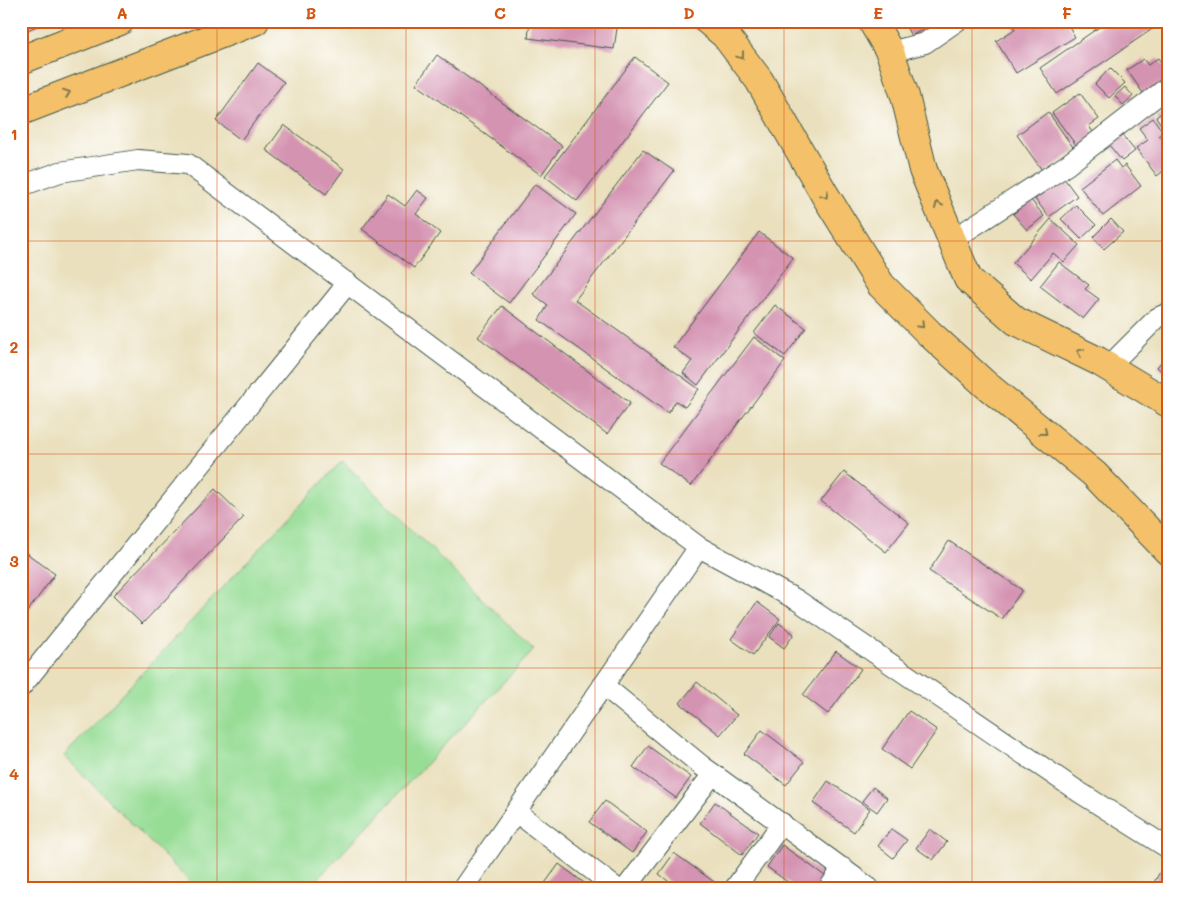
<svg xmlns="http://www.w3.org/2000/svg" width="1189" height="909" viewBox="0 0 1189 909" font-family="Mali,sans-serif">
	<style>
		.green { fill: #98dd96; stroke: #5c8d65 }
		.building { fill: #d493b1 }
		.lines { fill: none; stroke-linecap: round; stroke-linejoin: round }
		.street-casing { stroke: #3d5549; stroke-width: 22 }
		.highway-casing { stroke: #3d5549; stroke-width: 30 }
		.street { stroke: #fff; stroke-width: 20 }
		.highway { stroke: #f4c16b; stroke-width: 28 }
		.oneway { stroke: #7f784d }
		.grid { fill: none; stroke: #d45610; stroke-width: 1; stroke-opacity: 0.55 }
		.neatline { fill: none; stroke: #d45610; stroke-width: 2 }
		.grid-label { font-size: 16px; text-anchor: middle; font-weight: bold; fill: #d45610 }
	</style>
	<rect width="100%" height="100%" fill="#fff"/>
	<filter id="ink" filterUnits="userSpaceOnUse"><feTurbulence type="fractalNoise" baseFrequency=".02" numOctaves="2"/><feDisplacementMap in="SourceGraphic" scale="10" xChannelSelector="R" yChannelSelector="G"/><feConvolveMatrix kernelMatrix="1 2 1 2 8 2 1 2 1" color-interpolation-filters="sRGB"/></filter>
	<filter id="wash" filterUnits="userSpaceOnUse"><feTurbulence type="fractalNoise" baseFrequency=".0096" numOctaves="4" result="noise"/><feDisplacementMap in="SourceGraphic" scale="20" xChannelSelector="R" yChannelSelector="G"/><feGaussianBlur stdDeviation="1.12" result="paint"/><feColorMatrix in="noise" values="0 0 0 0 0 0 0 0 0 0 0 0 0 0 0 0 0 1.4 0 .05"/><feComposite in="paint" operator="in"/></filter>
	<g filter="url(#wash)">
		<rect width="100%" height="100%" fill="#eae0bd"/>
		<path class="green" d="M342 461 534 650 309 888H196L64 756Z"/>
		<g id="blocks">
			<g class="building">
				<path d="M21 21H49L25 31Z"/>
				<path d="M530 21H618L614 49 528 38Z"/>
				<path d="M903 21H939L911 36Z"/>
				<path d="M1010 21H1066L1075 37 1016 73 996 41 1015 29Z"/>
				<path d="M1108 21H1164L1057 94 1040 68Z"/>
				<path d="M437 55 562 146 541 175 416 84Z"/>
				<path d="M635 57 668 82 577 201 545 176Z"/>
				<path d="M1158 58 1168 72V80L1145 96 1127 70 1143 59 1148 65Z"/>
				<path d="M258 63 284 82 241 140 216 121Z"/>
				<path d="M1110 68 1125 83 1109 98 1095 84Z"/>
				<path d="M1125 87 1133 96 1123 105 1115 96Z"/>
				<path d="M1080 93 1099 119 1089 126 1096 137 1079 149 1052 113Z"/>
				<path d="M1168 108V134L1156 117Z"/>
				<path d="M1048 112 1075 150 1044 173 1017 135Z"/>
				<path d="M1153 118 1163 132 1159 135 1168 146V167L1157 176 1136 148 1148 140 1139 128Z"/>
				<path d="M284 125 344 169 326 194 266 150Z"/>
				<path d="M1122 135 1135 151 1122 161 1109 145Z"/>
				<path d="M643 150 674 171 575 300 699 389 685 407 676 401 668 413 539 320 548 305 533 294Z"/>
				<path d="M1115 160 1121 168 1125 165 1141 186 1103 216 1080 187Z"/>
				<path d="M1063 177 1077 196 1049 217 1035 199Z"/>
				<path d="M535 184 576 214 509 303 469 273Z"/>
				<path d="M417 190 428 198 416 214 440 233 414 268 362 229 388 194 405 206Z"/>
				<path d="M1030 199 1044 216 1027 230 1013 214Z"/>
				<path d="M1076 205 1096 225 1081 239 1061 219Z"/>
				<path d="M1051 219 1079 245 1064 262 1053 253 1031 279 1013 263Z"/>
				<path d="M1111 219 1123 232 1104 249 1093 237Z"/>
				<path d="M759 232 793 258 698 385 683 373 692 361 673 347Z"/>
				<path d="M1059 262 1089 285 1085 289 1099 299 1083 319 1040 286Z"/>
				<path d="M775 305 806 328 785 356 754 333Z"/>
				<path d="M502 306 630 403 607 434 478 337Z"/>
				<path d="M754 337 785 361 691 486 659 463Z"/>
				<path d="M1168 354V377L1157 367Z"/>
				<path d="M844 472 909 523 886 552 821 501Z"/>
				<path d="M215 489 244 517 142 624 113 596Z"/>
				<path d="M949 541 1022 590 1002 619 929 571Z"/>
				<path d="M21 549 55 574 28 611 21 606Z"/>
				<path d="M757 602 780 619 753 655 731 639Z"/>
				<path d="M779 623 794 634 784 648 769 637Z"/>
				<path d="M836 651 861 669 828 714 803 695Z"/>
				<path d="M697 682 737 715 720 735 680 703Z"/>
				<path d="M909 711 937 730 910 769 882 749Z"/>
				<path d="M762 730 804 762 786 785 744 754Z"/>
				<path d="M648 746 691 777 676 798 633 767Z"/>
				<path d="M828 781 870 809 854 832 813 803Z"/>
				<path d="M873 787 887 798 877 812 862 801Z"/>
				<path d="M605 801 647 832 632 853 589 822Z"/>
				<path d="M715 802 758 833 742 855 700 823Z"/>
				<path d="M891 829 907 840 893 858 878 846Z"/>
				<path d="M930 829 947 842 933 860 916 848Z"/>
				<path d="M782 845 825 876 817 888H796L767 867Z"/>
				<path d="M674 853 717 884 714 888H677L659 874Z"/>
				<path d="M559 864 591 888 543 886Z"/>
				<path d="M1161 870 1168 874V888H1151Z"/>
			</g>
		</g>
	</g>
	<g filter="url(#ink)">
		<use href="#blocks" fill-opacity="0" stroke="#3d5549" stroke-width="1"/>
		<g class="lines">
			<g class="street-casing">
				<g id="street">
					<path d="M890 52 925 43 957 21"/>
					<path d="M21 186 60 172 138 160 188 164 699 547 797 600 1079 792 1168 848"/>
					<path d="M952 240 1067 165 1168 87"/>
					<path d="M1108 367 1157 318 1168 313"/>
					<path d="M603 685 702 766 869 888"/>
					<path d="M21 687 348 283"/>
					<path d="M516 812 616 888"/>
					<path d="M463 888 699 547"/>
					<path d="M626 888 713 774"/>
					<path d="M735 888 782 823"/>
					<path d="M829 888 843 868"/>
				</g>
			</g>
			<g class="highway-casing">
				<g id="highway">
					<path d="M708 21 725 35 759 80 825 195 881 285 929 333 985 384 1094 474 1168 551"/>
					<path d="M872 21 890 52 905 96 923 170 968 279 1016 321 1098 361 1168 403"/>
					<path d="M21 60 120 21"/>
					<path d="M21 111 255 21"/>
				</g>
			</g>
			<use href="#street" class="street"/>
			<use href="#highway" class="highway"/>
		</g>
		<defs><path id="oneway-chevron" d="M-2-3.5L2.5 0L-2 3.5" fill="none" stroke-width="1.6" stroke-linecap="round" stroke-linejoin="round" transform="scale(1.25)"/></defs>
		<g class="oneway">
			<use href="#oneway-chevron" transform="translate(741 56) rotate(53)"/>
			<use href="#oneway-chevron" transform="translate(67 93) rotate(-21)"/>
			<use href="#oneway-chevron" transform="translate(825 195) rotate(59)"/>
			<use href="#oneway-chevron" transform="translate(938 205) rotate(-113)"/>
			<use href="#oneway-chevron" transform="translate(921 325) rotate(46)"/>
			<use href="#oneway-chevron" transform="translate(1080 352) rotate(-154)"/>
			<use href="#oneway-chevron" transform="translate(1044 432) rotate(40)"/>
		</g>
	</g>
	<path class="grid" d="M217 21V888M406 21V888M595 21V888M784 21V888M972 21V888M21 241H1168M21 454H1168M21 668H1168"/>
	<rect width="1189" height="909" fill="none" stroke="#fff" stroke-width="55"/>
	<rect x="28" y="28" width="1134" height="854" class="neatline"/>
	<g class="grid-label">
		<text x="122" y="19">A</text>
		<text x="311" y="19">B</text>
		<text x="500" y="19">C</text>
		<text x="689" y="19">D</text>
		<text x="878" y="19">E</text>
		<text x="1067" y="19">F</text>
		<text x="14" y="140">1</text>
		<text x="14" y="353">2</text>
		<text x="14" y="567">3</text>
		<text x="14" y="780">4</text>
	</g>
</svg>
